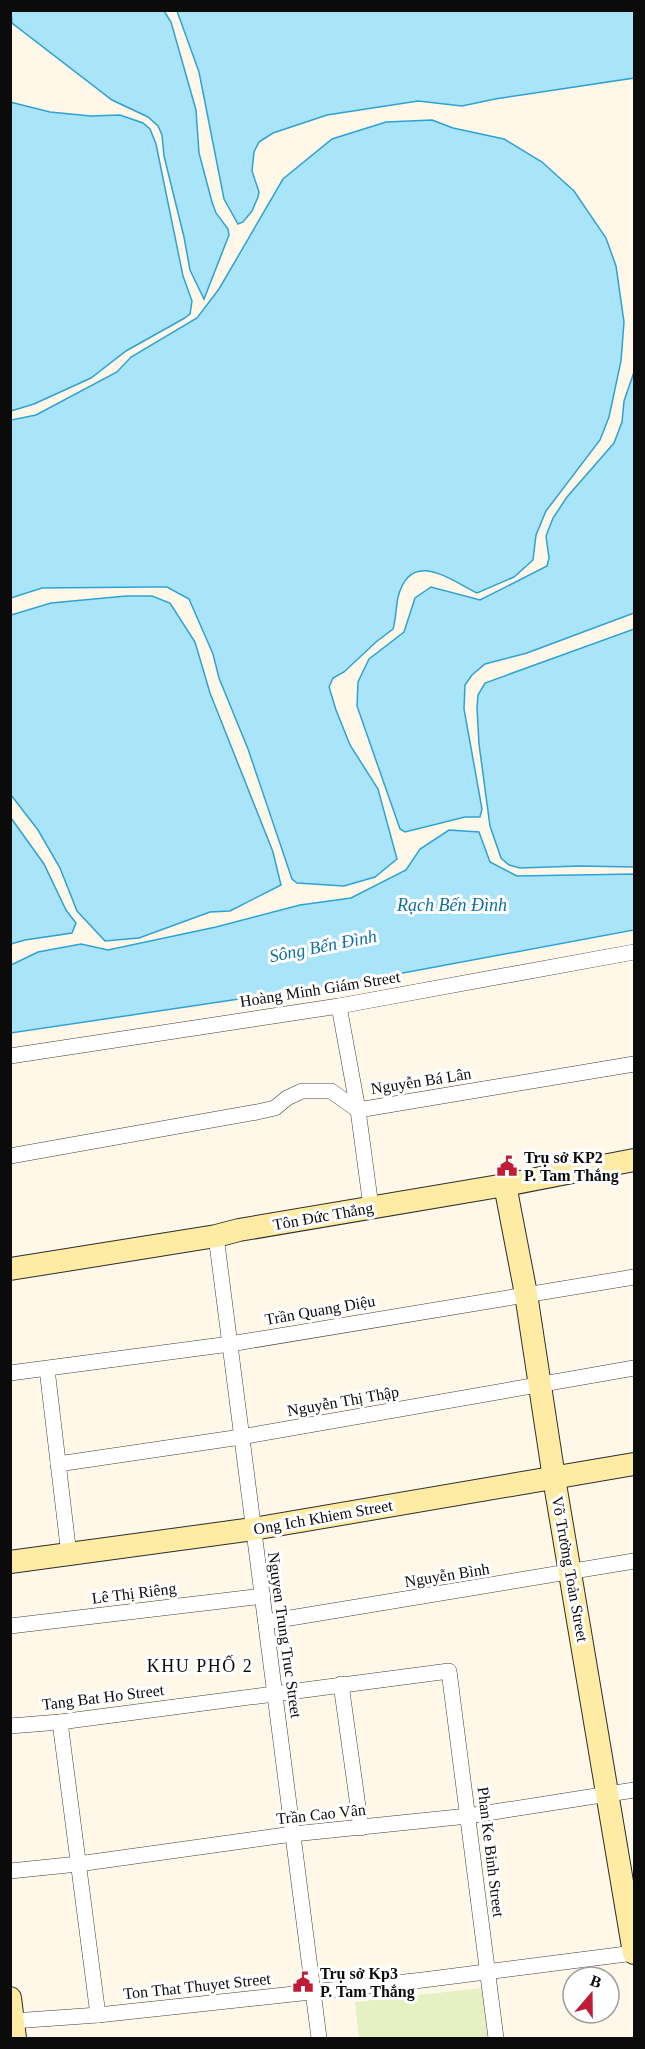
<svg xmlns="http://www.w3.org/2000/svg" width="645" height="2049" viewBox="0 0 645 2049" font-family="'Times New Roman',serif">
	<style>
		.pitch { fill: #e6f1c3 }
		.water { fill: #aae4f9; stroke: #2da2d4; stroke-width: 1.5 }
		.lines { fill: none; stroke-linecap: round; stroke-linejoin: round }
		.street-casing { stroke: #3e3e3e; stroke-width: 16 }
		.secondary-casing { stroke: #2d2d2d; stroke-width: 24 }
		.street { stroke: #fff; stroke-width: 15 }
		.secondary { stroke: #ffeca4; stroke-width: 22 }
		.labels { text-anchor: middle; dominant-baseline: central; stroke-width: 6; stroke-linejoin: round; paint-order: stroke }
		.street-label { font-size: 16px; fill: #0b0b0b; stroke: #fff }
		.poi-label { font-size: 16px; font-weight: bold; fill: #0b0b0b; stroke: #fff; text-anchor: start }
		.water-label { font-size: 18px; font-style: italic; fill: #0f70a2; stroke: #fff }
		.neighbourhood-label { font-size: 18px; letter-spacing: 1.5px; fill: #0b0b0b; stroke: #fff }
	</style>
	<rect width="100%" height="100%" fill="#fff8e9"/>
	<path class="pitch" d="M482 1988 488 2038H359L355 2002Z"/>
	<g class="water">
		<path d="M11 10 164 11 171 22 196 110 199 153 212 202 216 213 228 229 229 235 204 299 190 270 184 237 164 156 162 135 158 126 148 117 112 100 12 23Z"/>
		<path d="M177 11H634V78L495 99 462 106 418 101 327 115 273 133 259 142 254 152 252 171 259 192 258 197 252 211 243 222 238 224 224 199 199 72Z"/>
		<path d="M10 102 50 112 91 116 120 115 143 123 150 129 156 144 183 276 192 301 190 314 183 319 126 351 91 378 34 404 11 411Z"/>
		<path d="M432 120 453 128 504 139 542 162 574 191 606 238 616 266 624 322 621 361 609 417 600 440 546 511 536 535 533 560 514 577 477 593C450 580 411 548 398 597 396 607 396 619 393 629L376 642 344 672 333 678 329 687 336 710 350 745 378 789 397 859 375 877 344 886 297 883 292 879 248 749 219 678 213 654 189 599 167 587H149L42 588 11 598V420L36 415 117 372 131 357 197 318 219 289 283 179 332 139 386 122Z"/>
		<path d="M634 372V613L527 653 485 664 472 675 465 685 464 709 482 809 480 817H465L405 832 400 829 357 706 358 682 369 659 404 632 415 598 431 587 480 600 547 566 549 558 546 536 553 518 567 497 614 443 622 422 624 401Z"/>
		<path d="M126 596H152L170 603 195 642 210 693 273 852 281 885 230 911 210 912 139 938 105 941 77 911 60 868 38 830 11 795V615L51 603Z"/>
		<path d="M634 629V867L579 866 520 868 509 865 501 858 490 826 479 744 477 708 478 695 485 683Z"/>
		<path d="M11 818 44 864 66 910 76 923 72 933 25 940 11 944Z"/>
		<path d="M449 830 479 832 490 862 517 876 634 874V930L360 981 11 1033V965L38 952 81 944 108 950 216 927 300 905 351 898 406 870 420 849Z"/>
	</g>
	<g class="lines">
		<g class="street-casing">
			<g id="street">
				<path d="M339 1006 358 1110 371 1207"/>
				<path d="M10 1056 339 1006 634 952"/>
				<path d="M10 1156 257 1112 275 1108 287 1098 302 1091H331L358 1110 634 1064"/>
				<path d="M216 1236 319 2038"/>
				<path d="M47 1369 69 1555"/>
				<path d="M10 1373 230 1344 634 1277"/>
				<path d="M58 1464 241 1437 634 1368"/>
				<path d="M266 1622 634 1561"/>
				<path d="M10 1626 263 1596"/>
				<path d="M341 1684 361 1828"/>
				<path d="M60 1722 98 2015"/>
				<path d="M10 1726 60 1722 449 1671 496 2038"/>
				<path d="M10 1871 78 1864 293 1834 468 1816 634 1790"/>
				<path d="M13 2021 98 2015 423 1980 634 1953"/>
			</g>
		</g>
		<g class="secondary-casing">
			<g id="secondary">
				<path d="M505 1185 526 1294 554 1478 634 1953"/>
				<path d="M10 1269 216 1236 239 1230 505 1185 634 1160"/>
				<path d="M10 1562 253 1529 634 1464"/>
				<path d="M10 1998 15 2038"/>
			</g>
		</g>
		<use href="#street" class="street"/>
		<use href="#secondary" class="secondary"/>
	</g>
	<defs>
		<g id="civic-bare" transform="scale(1.62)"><path d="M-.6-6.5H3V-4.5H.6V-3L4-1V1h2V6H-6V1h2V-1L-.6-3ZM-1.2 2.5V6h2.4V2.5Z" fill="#c11c35" stroke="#fff" stroke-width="2.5" paint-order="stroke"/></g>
	</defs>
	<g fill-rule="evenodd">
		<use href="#civic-bare" x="507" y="1166"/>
		<use href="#civic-bare" x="303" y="1982"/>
	</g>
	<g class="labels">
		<g class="street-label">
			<text transform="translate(320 989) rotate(-9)">Hoàng Minh Giám Street</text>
			<text transform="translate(421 1081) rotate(-9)">Nguyễn Bá Lân</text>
			<text transform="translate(323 1216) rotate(-10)">Tôn Đức Thắng</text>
			<text transform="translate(320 1310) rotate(-10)">Trần Quang Diệu</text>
			<text transform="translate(343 1401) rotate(-10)">Nguyễn Thị Thập</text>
			<text transform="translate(323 1517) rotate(-10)">Ong Ich Khiem Street</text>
			<text transform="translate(570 1569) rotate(80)">Võ Trường Toản Street</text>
			<text transform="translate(447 1575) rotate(-9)">Nguyễn Bình</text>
			<text transform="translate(134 1593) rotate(-7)">Lê Thị Riêng</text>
			<text transform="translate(285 1635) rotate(82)">Nguyen Trung Truc Street</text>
			<text transform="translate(103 1697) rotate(-7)">Tang Bat Ho Street</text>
			<text transform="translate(321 1814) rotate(-6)">Trần Cao Vân</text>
			<text transform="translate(491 1852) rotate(83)">Phan Ke Binh Street</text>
			<text transform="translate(197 1986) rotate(-6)">Ton That Thuyet Street</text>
		</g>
		<g class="poi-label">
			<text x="524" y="1157">Trụ sở KP2<tspan x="524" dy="18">P. Tam Thắng</tspan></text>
			<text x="320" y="1973">Trụ sở Kp3<tspan x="320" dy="18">P. Tam Thắng</tspan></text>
		</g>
		<g class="water-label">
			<text x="452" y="905">Rạch Bến Đình</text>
			<text transform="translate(323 946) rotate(-11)">Sông Bến Đình</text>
		</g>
		<g class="neighbourhood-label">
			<text x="200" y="1666">KHU PHỐ 2</text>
		</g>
	</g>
	<rect width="645" height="2049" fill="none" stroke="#0b0b0b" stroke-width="24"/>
	<g transform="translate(591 1995) rotate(20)"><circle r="28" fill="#ffffff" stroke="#9d9d9d" stroke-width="1.5"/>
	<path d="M0-4.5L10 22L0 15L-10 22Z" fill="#c11c35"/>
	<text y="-9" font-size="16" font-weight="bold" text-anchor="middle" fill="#0b0b0b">B</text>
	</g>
</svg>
